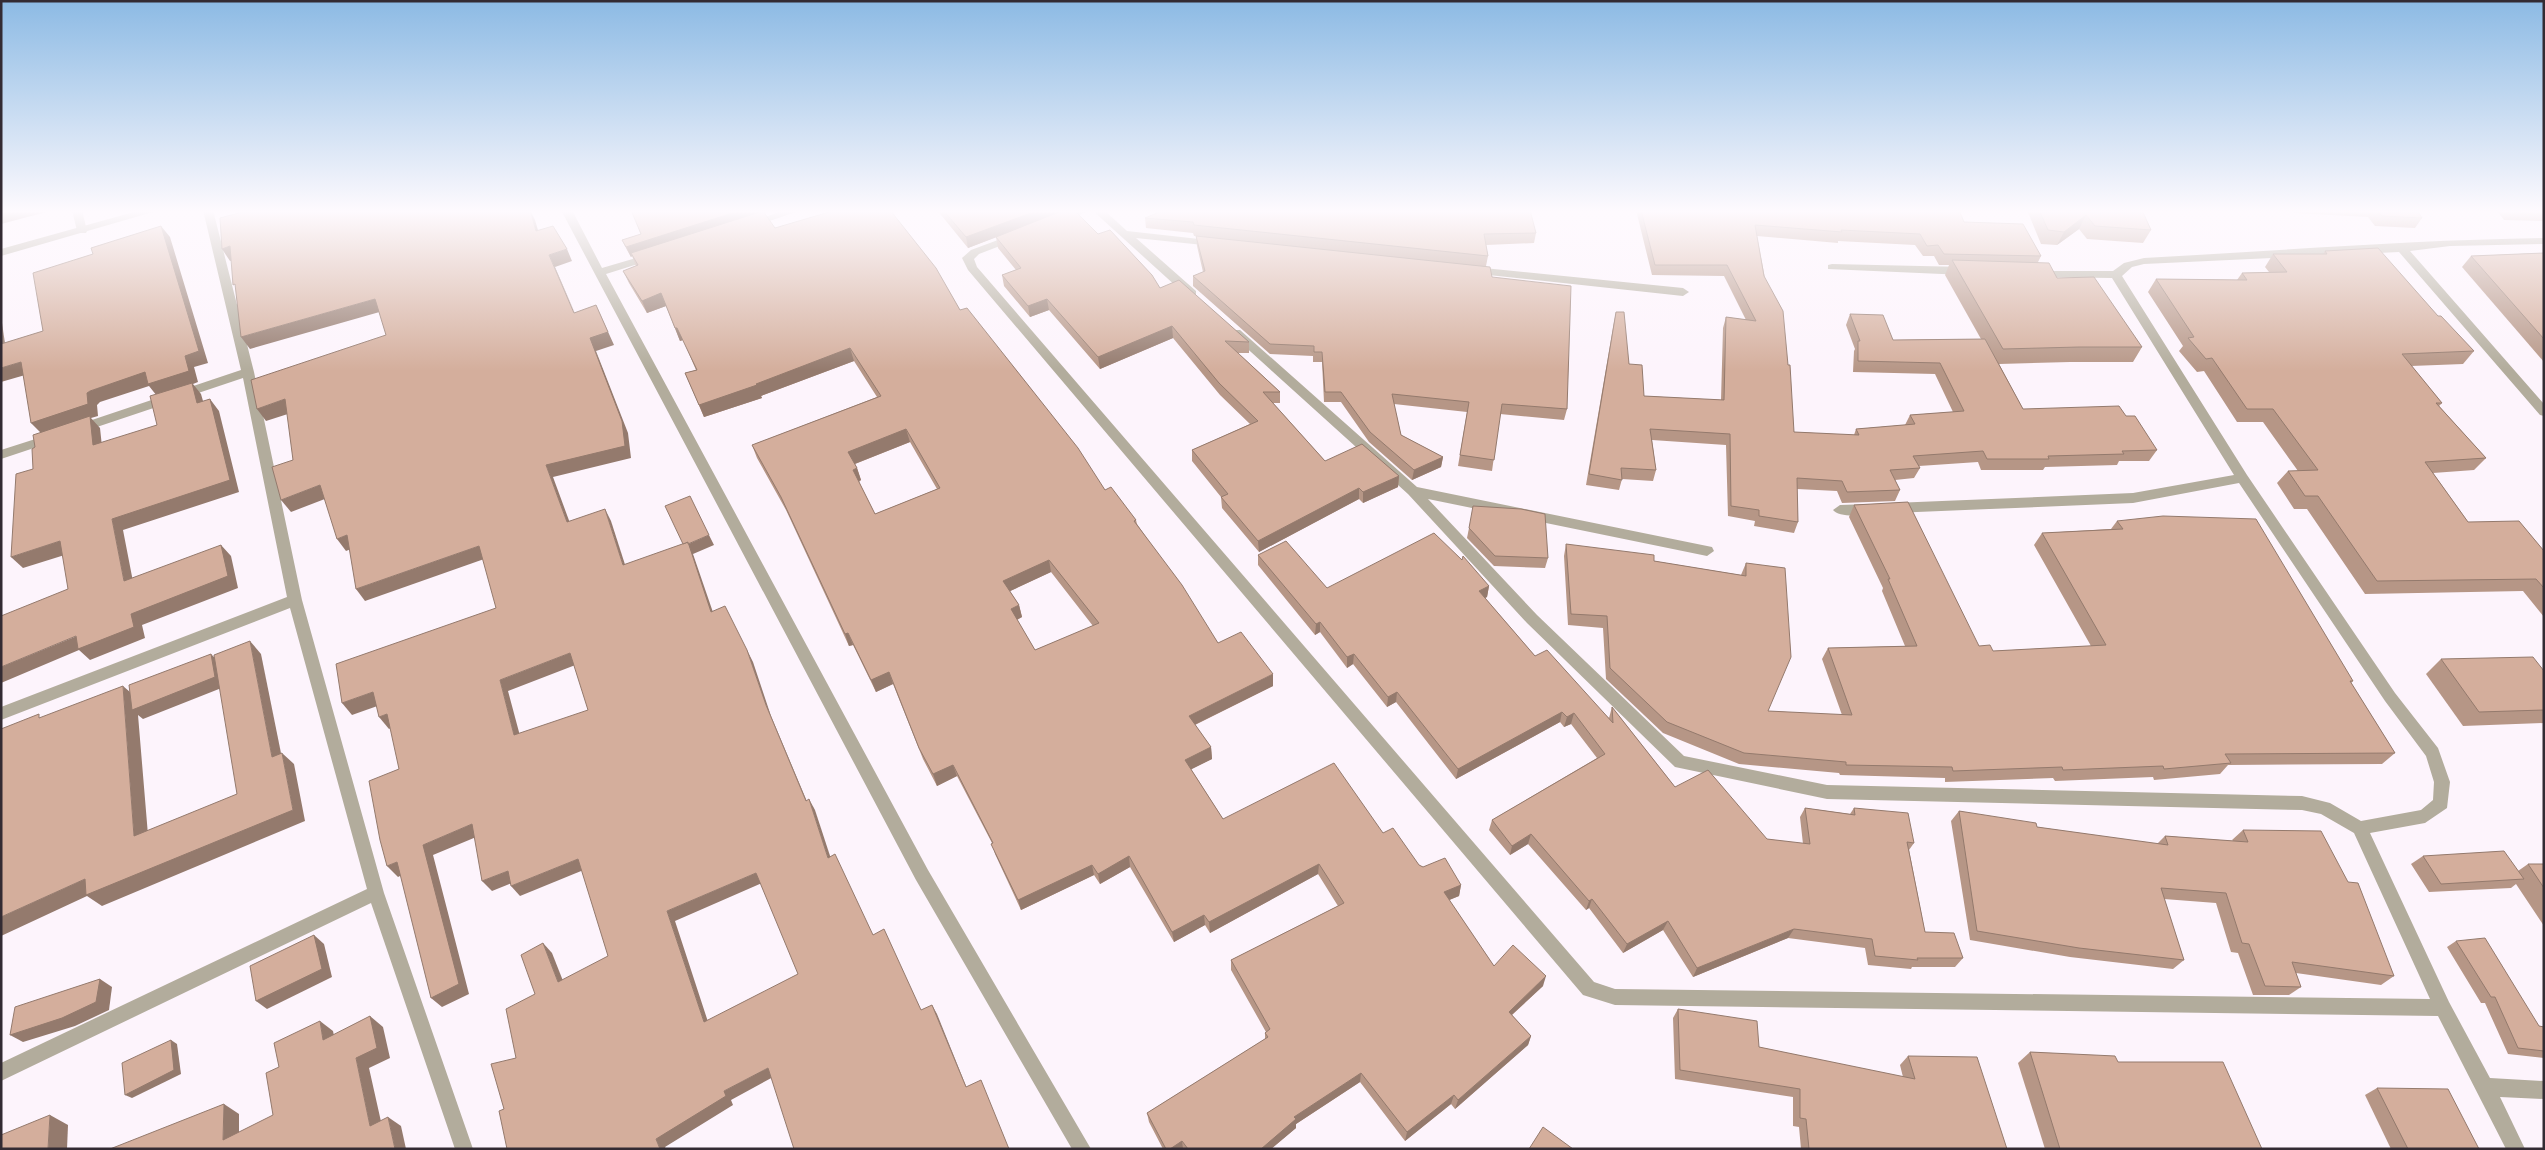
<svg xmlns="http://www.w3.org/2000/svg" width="2545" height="1150" viewBox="0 0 2545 1150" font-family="'Alegreya Sans',sans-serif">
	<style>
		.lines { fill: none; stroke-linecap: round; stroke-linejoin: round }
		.minor { fill: #b2ac9c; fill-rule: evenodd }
		.tertiary { fill: #b2ac9c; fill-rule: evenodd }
		.wall { fill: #b69686; fill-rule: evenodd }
		.shaded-wall { fill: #947a6d }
		.building { fill: #d4ae9c; stroke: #947a6d; fill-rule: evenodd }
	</style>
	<rect width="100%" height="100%" fill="#fdf4fc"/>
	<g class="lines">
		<g class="minor">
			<path d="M72 210H82L87 231 86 233H78L77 231Z"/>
			<path d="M203 210H213L254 372 302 600 384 893 473 1149H455L371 903 1 1081V1063L367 889 290 608 1 720V707L287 597 243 378 82 432 78 433 72 429 74 426 241 370Z"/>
			<path d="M561 210H572L602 268 653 253 659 256 657 258 606 274 928 870 1091 1149H1072L916 880Z"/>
			<path d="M784 210H802L752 227 747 224Z"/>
			<path d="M1074 210H1090L1064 222H1056L1055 220Z"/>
			<path d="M1092 210H1104L1127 231 1217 241 1218 243 1213 246 1136 238 1196 291V297H1188Z"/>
			<path d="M1014 234 1019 237 1018 239 979 254 974 259 977 267 1594 982 1615 989 2430 999 2354 833 2321 814 2302 810 1827 799 1675 767 1527 623 1408 494 1230 333 1232 330H1240L1417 487 1712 547 1714 551 1707 556 1428 499 1537 615 1684 756 1827 785 2302 796 2330 803 2361 821 2421 810 2433 800 2434 782 2426 756 2385 701 2239 483 2133 503 1893 513 1886 508 1893 503 2133 493 2234 475 2112 278 2036 277 2032 275V271H2113L2124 263 2144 258C2277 251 2410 240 2544 238V244L2450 246 2410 251 2544 404V416L2540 415 2399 252 2144 264 2132 267 2122 276 2247 475 2395 693 2438 748 2450 782 2447 808 2425 823 2370 833 2449 1002 2490 1078 2544 1081V1099L2500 1097 2525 1149H2506L2438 1016 1615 1005 1583 995 968 270 962 258 971 250Z"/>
			<path d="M1832 264 1965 267 1971 271 1965 275 1828 269V265Z"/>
			<path d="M1474 267 1683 288 1689 292 1683 296 1470 273V269Z"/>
			<path d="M51 434 55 435 57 438 55 441 1 459V450Z"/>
			<path d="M1869 504 1876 509C1870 517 1839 518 1833 510L1840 505Z"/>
		</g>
		<path class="tertiary" d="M141 210H160L1 256V249Z"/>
	</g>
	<g class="wall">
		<path d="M631 210H760L775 228 960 310 1105 490 1136 520 1137 524 1218 643 1273 686 1195 725 1211 747 1212 759 1191 769 1223 819 1383 833 1419 865 1461 885 1459 896 1449 900 1494 966 1543 986 1512 1015 1531 1036 1528 1045 1455 1109 1451 1104 1405 1141 1360 1082 1296 1124V1128L1271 1149H1163L1149 1122 1147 1113 1265 1039V1033L1266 1032 1231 970V960L1338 906 1318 874 1210 933 1205 925 1174 942 1130 867 1100 884 1094 875 1021 910 995 854 992 843 957 776 937 786 923 759 893 684 876 692 853 645 849 646 786 510 757 458 752 445 877 397 854 361 761 396 762 398 704 417 685 373 696 370 683 340 680 341 666 306 647 313 629 283 623 271 636 266 632 256 631 257 627 250 622 240 641 234ZM910 442 937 489 875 514 859 482 861 480 857 468 855 464ZM1051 572 1093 626 1035 650 1017 620 1022 617 1019 605 1010 591Z"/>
		<path d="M937 210H1074L1098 234 1160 288 1249 342V353H1238L1280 392V403H1273L1325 461 1399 476 1398 487 1363 503 1359 499 1259 552 1222 508 1221 497 1192 461V450L1250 424 1220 395 1173 338 1100 369 1049 310 1030 317 1004 286 1002 275 1016 270 998 248 996 237 968 248Z"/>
		<path d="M1636 210H1959L1964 222 2041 256 2038 262 2142 347 2133 362H2070L1999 364 2023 409 2126 416 2157 450 2149 461H2119L2117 465 2045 467 2043 470H1981L1978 462 1919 466 1920 468 1914 478 1895 480 1900 490 1895 501 1842 503 1837 491 1797 489 1798 522 1794 533 1754 526 1755 521 1728 516 1726 445 1652 440 1656 470 1653 481 1622 479 1619 490 1586 485 1614 322 1616 312 1629 364 1644 396 1721 400 1723 328 1726 317 1746 320 1724 276 1652 275ZM1757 236 1838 243V241L1915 245 1923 256H1934L1939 265H1949L1945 275 1981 339 1893 340 1850 314 1846 325 1855 349 1854 351 1853 372 1935 374 1953 412 1910 415 1905 425 1856 429 1854 435 1794 432Z"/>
		<path d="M2027 210H2142L2151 230 2143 243 2087 239 2079 229 2057 245 2041 244Z"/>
		<path d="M2293 210H2417L2422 218 2415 228 2375 226 2368 217 2295 213Z"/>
		<path d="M2468 210H2544V221L2504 220 2498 212Z"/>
		<path d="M1145 218 1536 233 1534 243 1486 245 1488 256 1486 266 1492 277 1567 409 1564 420 1500 414 1492 471 1458 466 1467 412 1394 404 1401 435 1443 457 1441 467 1412 480 1369 442 1341 402H1324L1322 362H1313V356L1270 354 1193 286V276L1203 272 1197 246 1196 236H1194L1193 233 1146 228Z"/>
		<path d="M2325 251 2438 316 2474 351 2463 364 2411 366 2442 403 2439 406 2486 458 2474 470 2433 473 2468 522 2544 551V617L2523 591 2365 594 2307 509H2294L2277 483 2288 471H2298L2263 422H2237L2204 371 2197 372 2179 351 2183 346 2148 292 2156 279 2237 280 2242 273 2269 272 2265 267 2273 254H2323Z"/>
		<path d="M2544 253V362L2462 267 2471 256Z"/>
		<path d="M1854 505 1979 646 1993 651 2091 646 2034 545 2042 533 2111 529 2117 521 2353 681 2351 683 2395 753 2382 764 2228 765 2220 774 2154 780 2153 777 2055 781 2053 778 1945 782V778L1840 775 1839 773 1739 764 1663 733 1606 679 1603 628 1568 625 1564 556 1566 544 1654 561 1741 575 1746 563 1768 711 1842 715 1822 659 1828 648 1905 646 1882 591 1883 588 1849 517Z"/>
		<path d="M1469 528 1548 558 1545 568 1494 566 1467 538Z"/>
		<path d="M1258 555 1327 588 1489 586 1487 597 1485 598 1535 656 1609 718 1612 707 1675 787 1767 839 1803 844 1800 817 1805 808 1850 814 1854 808 1914 843 1909 850 1925 932 1963 958 1955 967H1912L1911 969 1868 965 1865 948 1788 938 1693 977 1663 930 1623 953 1589 908 1586 910 1528 844 1510 855 1489 830 1492 820 1597 758 1571 724 1564 727 1560 722 1456 779 1396 702 1387 707 1353 664 1347 668 1320 632 1315 635 1258 565Z"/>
		<path d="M2441 659 2544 671V723L2463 726 2426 674Z"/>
		<path d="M1959 811 2037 827 2157 844 2165 836 2233 841 2232 840 2243 830 2394 976 2381 985 2296 973 2301 987 2289 995H2253L2238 953 2231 952 2216 903 2164 899 2184 960 2173 969 2070 957 1970 940 1951 821Z"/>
		<path d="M2423 856 2518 871 2528 864H2544V926L2516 884 2511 888 2429 892 2411 864Z"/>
		<path d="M2456 941 2539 1026 2544 1027V1058L2508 1054 2485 1003H2481L2447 947Z"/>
		<path d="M1678 1009 1759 1047 1903 1077 1900 1065 1908 1056 2007 1149H1801L1799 1127 1793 1126V1097L1675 1079 1673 1018Z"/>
		<path d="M2030 1052 2118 1062 2262 1149H2045L2018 1063Z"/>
		<path d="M2377 1088 2479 1149H2391L2365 1095Z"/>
	</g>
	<g class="shaded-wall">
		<path d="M15 210H54L1 224V214Z"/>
		<path d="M530 210 535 220 542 244 536 231Z"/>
		<path d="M742 210H760L762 215 631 253 632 256 631 257 626 247Z"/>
		<path d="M1039 210H1066V211L968 248 966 237Z"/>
		<path d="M2086 215 2079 229 2057 245 2064 232Z"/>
		<path d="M161 226 170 237 208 363 194 367 198 382 193 384 201 394 207 415 157 396 149 386 100 402 97 405 98 416 91 418 100 428 103 456 93 445 42 434 31 423 90 391 185 356Z"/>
		<path d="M230 246 239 259 230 261 222 249Z"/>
		<path d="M567 249 572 261 555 267 580 325 549 255Z"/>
		<path d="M661 293 666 306 647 313 642 301Z"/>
		<path d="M375 299 383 311 250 349 241 337Z"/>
		<path d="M1047 299 1049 310 1030 317 1028 306Z"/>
		<path d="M596 305 614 345 596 351 628 433 631 458 553 477 574 534 567 522 546 465 590 338Z"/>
		<path d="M1 316 7 357 1 351Z"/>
		<path d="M1172 326 1173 338 1100 369 1098 357Z"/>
		<path d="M675 328H677L683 340 680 341Z"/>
		<path d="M850 348 854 361 761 396 762 398 704 417 699 405Z"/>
		<path d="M21 362 32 373 1 382V368Z"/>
		<path d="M210 399 219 411 239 492 123 530 135 592 124 581 112 519Z"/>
		<path d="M285 399 294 412 266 421 257 409Z"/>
		<path d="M906 429 910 442 852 465 848 452Z"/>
		<path d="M1443 457 1441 467 1412 480 1414 470Z"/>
		<path d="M857 468 861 480 857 482 853 470Z"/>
		<path d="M1399 476 1398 487 1363 503V492Z"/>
		<path d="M320 485 330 497 291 512 281 500Z"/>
		<path d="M1359 488V499L1259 552 1258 541Z"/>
		<path d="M605 509 611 521 629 577 623 565Z"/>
		<path d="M347 535 356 547 346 551 337 539Z"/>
		<path d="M709 535 714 545 693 554 717 624 711 612 684 546Z"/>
		<path d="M60 541 71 553 23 568 11 557Z"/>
		<path d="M221 545 231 556 238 588 142 625 145 638 90 660 79 650 1 683V667L131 614Z"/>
		<path d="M479 546 487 558 365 601 356 589Z"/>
		<path d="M1049 560 1051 572 1006 593 1003 581Z"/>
		<path d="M1489 586 1487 597 1477 602 1479 591Z"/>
		<path d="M1019 605 1022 617 1014 621 1011 609Z"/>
		<path d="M1320 622V632L1315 635 1316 624Z"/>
		<path d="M848 633 853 645 849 646 845 634Z"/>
		<path d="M250 641 261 654 284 768 272 757Z"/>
		<path d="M747 650 753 662 771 716 811 811 806 801 766 705Z"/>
		<path d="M570 653 578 664 508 691 523 747 514 735 500 680Z"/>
		<path d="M211 654 220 663 224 687 143 719 138 715 149 847 134 836 123 686 137 698Z"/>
		<path d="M1354 654 1353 664 1347 668V657Z"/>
		<path d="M889 672 893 684 876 692 871 680Z"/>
		<path d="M1273 674V686L1190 727 1189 716Z"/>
		<path d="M373 692 383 704 352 715 342 703Z"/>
		<path d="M1397 692 1396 702 1387 707 1388 697Z"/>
		<path d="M1562 712 1560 722 1456 779 1458 769Z"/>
		<path d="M1574 713 1571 724 1564 727 1567 717Z"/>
		<path d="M387 714 397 725 389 729 379 717Z"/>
		<path d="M1211 747 1212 759 1186 772 1185 760Z"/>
		<path d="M282 753 294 764 305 821 102 906 87 896 1 936V917L85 879 293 810Z"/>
		<path d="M953 765 957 776 937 786 933 774Z"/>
		<path d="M809 799 815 810 834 868 828 858Z"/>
		<path d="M472 824 481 835 433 855 469 994 442 1007 431 998 423 845Z"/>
		<path d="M1531 834 1528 844 1510 855 1512 846Z"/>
		<path d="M1129 856 1130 867 1100 884 1098 874Z"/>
		<path d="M578 859 586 869 520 896 511 886Z"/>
		<path d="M397 862 408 872 398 877 387 866Z"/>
		<path d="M1319 864 1318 874 1210 933 1209 922Z"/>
		<path d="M1092 865 1094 875 1021 910 1018 900Z"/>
		<path d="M508 871 517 881 492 891 482 881Z"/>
		<path d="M756 873 762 883 675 921 711 1031 704 1022 667 911Z"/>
		<path d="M1461 885 1459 896 1442 903 1444 892Z"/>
		<path d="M1592 899 1589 908 1586 910 1589 901Z"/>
		<path d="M1204 915 1205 925 1174 942 1172 932Z"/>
		<path d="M1668 921 1663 930 1623 953 1627 944Z"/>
		<path d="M1794 929 1788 938 1693 977 1697 968Z"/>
		<path d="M314 935 324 944 332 977 267 1009 256 1001Z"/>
		<path d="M543 943 552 953 567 991 558 982Z"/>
		<path d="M1546 976 1543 986 1505 1021 1509 1012Z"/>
		<path d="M100 979 112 987 109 1010 75 1026 23 1042 10 1035Z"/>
		<path d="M932 1005 937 1014 970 1096 966 1087Z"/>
		<path d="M370 1016 383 1027 390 1058 369 1068 384 1135 370 1126 356 1058Z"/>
		<path d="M320 1021 333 1031 337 1050 323 1040Z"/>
		<path d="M1531 1036 1528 1045 1455 1109 1458 1100Z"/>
		<path d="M171 1040 177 1044 181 1074 132 1098 125 1095Z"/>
		<path d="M768 1068 775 1076 731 1100 733 1105 665 1147 666 1149H660L656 1139 724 1091Z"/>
		<path d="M1361 1073 1360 1082 1296 1124V1128L1271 1149H1261L1294 1117Z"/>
		<path d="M1454 1095 1451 1104 1405 1141 1407 1132Z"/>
		<path d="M224 1104 239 1114V1149L223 1140Z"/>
		<path d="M50 1115 68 1125 67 1149H48Z"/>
		<path d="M388 1117 401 1126 406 1149H395Z"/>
		<path d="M1182 1141 1183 1149H1170Z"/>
	</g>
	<g class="building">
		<path d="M1 210H15L1 214Z"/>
		<path d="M250 210H530L536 231 553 226 567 249 549 255 574 313 596 305 608 332 590 338 622 421 625 446 546 465 567 522 605 509 623 565 688 542 711 612 725 606 747 650 766 705 806 801 809 799 828 858 835 854 873 935 884 929 921 1010 932 1005 966 1087 981 1080 1009 1149H794L768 1068 724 1091 726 1096 656 1139 660 1149H507L499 1111 504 1109 491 1064 516 1058 506 1009 535 994 521 955 543 943 558 982 608 956 578 859 511 886 508 871 482 881 472 824 423 845 459 984 431 998 397 862 387 866 380 840 369 781 399 769 387 714 379 717 373 692 342 703 336 664 496 608 479 546 356 589 347 535 337 539 320 485 281 500 272 467 293 460 285 399 257 409 251 380 386 335 375 299 241 337 235 284 233 285 230 246 222 249 220 218ZM570 653 588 710 514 735 500 680ZM756 873 798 974 704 1022 667 911Z"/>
		<path d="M631 210H742L626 247 622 240 641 234Z"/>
		<path d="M836 210H890L936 268 960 310 967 308 1078 448 1105 490 1111 487 1136 520 1134 521 1182 585 1218 643 1241 632 1273 674 1189 716 1211 747 1185 760 1223 819 1334 763 1383 833 1393 828 1419 865 1423 867 1445 858 1461 885 1444 892 1494 966 1513 945 1546 976 1509 1012 1531 1036 1458 1100 1454 1095 1407 1132 1361 1073 1294 1117 1296 1119 1261 1149H1188L1182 1141 1170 1149H1166L1147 1113 1268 1037 1265 1033 1270 1029 1231 960 1344 903 1319 864 1209 922 1204 915 1172 932 1129 856 1098 874 1092 865 1018 900 991 844 993 843 953 765 933 774 919 748 889 672 871 680 848 633 845 634 781 497 752 445 881 396 850 348 756 384 757 385 699 405 685 373 697 370 677 328H675L661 293 642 301 623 271 638 265 631 253 763 211 775 228ZM906 429 940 488 875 514 853 470 857 468 848 452ZM1049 560 1099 623 1035 650 1011 609 1019 605 1003 581Z"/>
		<path d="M943 210H1039L966 237Z"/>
		<path d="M1064 210H1074L1098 234 1110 230 1152 275 1160 288 1179 280 1249 342 1225 341 1280 392H1263L1325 461 1362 444 1399 476 1363 492 1359 488 1258 541 1221 497 1228 494 1192 450 1258 421 1219 383 1172 326 1098 357 1047 299 1028 306 1002 275 1021 268 996 237Z"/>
		<path d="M1164 210H1530L1536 233 1484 234 1488 256 1194 225 1193 222 1145 218Z"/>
		<path d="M1641 210H1959L1964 222 2023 224 2041 256 1944 254 1938 245 1927 246 1920 234 1841 230 1842 232 1755 225 1764 276 1783 311 1788 365H1790L1794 432 1859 435 1856 429 1915 424 1910 415 1964 411 1940 363 1858 361V341H1860L1850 314 1883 315 1893 340 1985 339 2023 409 2119 406 2126 416H2135L2157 450 2122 451 2124 454 2048 456 2049 459H1987L1983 451 1913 456 1920 468 1890 470 1900 490 1847 492 1842 481 1797 478 1798 522 1759 516V510L1731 506 1730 434 1650 429 1656 470 1621 468 1622 480 1589 474 1616 312H1624L1629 364 1642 365 1644 396 1724 400 1726 317 1756 321 1727 265H1655Z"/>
		<path d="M2039 210H2142L2151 230 2095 226 2086 215 2064 232 2048 230Z"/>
		<path d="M2377 210H2417L2422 218 2382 216Z"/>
		<path d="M161 226 199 351 185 356 189 371 148 384 145 372 90 391 87 393 88 404 31 423 21 362 1 368V344L43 331 33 273 93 254 91 248Z"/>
		<path d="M1196 236 1490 267 1492 277 1571 286 1567 409 1502 404 1494 460 1460 455 1469 402 1392 394 1401 435 1443 457 1414 470 1370 432 1341 392H1325L1322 352H1314V346L1270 344 1193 276 1205 271Z"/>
		<path d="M2378 248 2438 316H2441L2474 351 2402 354 2442 403H2436L2486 458 2425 462 2468 522 2519 521 2544 551V588L2536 579 2377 581 2318 496H2305L2288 471 2318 470 2273 409H2247L2212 358 2206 359 2188 338 2194 337 2156 279 2247 280 2242 273 2287 272 2273 254H2327L2325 251Z"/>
		<path d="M2544 253V339L2471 256Z"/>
		<path d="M1952 260 2049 263 2057 278 2094 277 2142 347H2079L2003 349Z"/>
		<path d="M192 383 197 403 210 399 230 480 112 519 124 581 221 545 228 576 131 614 134 627 78 649 76 636 1 667V616L68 589 60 541 11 557 16 474 33 469 32 449 35 447 33 435 90 416 93 445 157 425 150 396Z"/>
		<path d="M690 496 709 535 688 544V542L683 544 665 506Z"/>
		<path d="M1908 502 1979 646 1990 645 1993 651 2106 645 2042 533 2123 529 2117 521 2163 516 2256 519 2353 681H2350L2395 753 2225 754 2231 763 2164 769 2163 766 2063 770 2062 767 1953 771 1952 767 1846 765V762L1744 753 1667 722 1610 668 1607 616 1571 614 1566 544 1654 555V561L1746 576V563L1785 568 1791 657 1768 711 1852 715 1828 648 1917 646 1888 579H1890L1854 505Z"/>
		<path d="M1473 506 1521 509 1545 514 1548 558 1495 556 1469 528Z"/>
		<path d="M1434 533 1462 560 1463 556 1489 586 1479 591 1535 656 1547 650 1613 723 1612 707 1675 787 1708 770 1767 839 1810 844 1805 808 1855 815 1854 808 1908 813 1914 843 1907 842 1925 932 1954 933 1963 958H1917L1918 960 1875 956 1872 939 1794 929 1697 968 1668 921 1627 944 1592 899 1589 901 1531 834 1512 846 1492 820 1605 754 1574 713 1567 717 1562 712 1458 769 1397 692 1388 697 1354 654 1347 657 1320 622 1316 624 1258 555 1286 541 1327 588Z"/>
		<path d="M250 641 272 757 282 753 293 810 86 895 85 879 1 917V729L39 714V718L123 686 134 836 237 794 214 655Z"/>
		<path d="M211 654 215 677 132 710 129 685Z"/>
		<path d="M2533 657 2544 671V710L2479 712 2441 659Z"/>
		<path d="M1959 811 2036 823 2037 827 2168 845 2165 836 2248 842 2243 830 2321 831 2348 882 2358 883 2394 976 2292 962 2301 987 2265 986 2249 944 2242 943 2226 893 2161 888 2184 960 2079 948 1977 931Z"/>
		<path d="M2504 851 2524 879 2441 884 2423 856Z"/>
		<path d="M2528 864H2544V888Z"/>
		<path d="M314 935 322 969 256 1001 250 966Z"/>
		<path d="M2485 938 2539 1026 2544 1027V1051L2518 1048 2495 997H2491L2456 941Z"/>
		<path d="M100 979 96 1002 62 1018 10 1035 15 1007Z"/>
		<path d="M1678 1009 1757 1021 1759 1047 1915 1079 1908 1056 1977 1057 2007 1149H1809L1806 1119 1800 1118V1089L1680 1070Z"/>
		<path d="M370 1016 377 1048 356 1058 370 1126 388 1117 395 1149H110L224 1104 223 1140 273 1115 266 1073 279 1067 274 1043 320 1021 323 1040Z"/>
		<path d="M171 1040 174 1070 125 1095 122 1063Z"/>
		<path d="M2030 1052 2115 1056 2118 1062H2223L2262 1149H2060Z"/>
		<path d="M2377 1088 2448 1089 2479 1149H2408Z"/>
		<path d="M50 1115 48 1149H1V1135Z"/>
		<path d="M1543 1127 1573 1149H1529Z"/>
	</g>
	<linearGradient id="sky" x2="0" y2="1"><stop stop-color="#8cbae4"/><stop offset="0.57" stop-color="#fefafe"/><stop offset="1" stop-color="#fefafe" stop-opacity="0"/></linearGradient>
	<rect width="2545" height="371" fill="url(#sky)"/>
	<rect width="2545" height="1150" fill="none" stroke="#332b33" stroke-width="5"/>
</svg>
